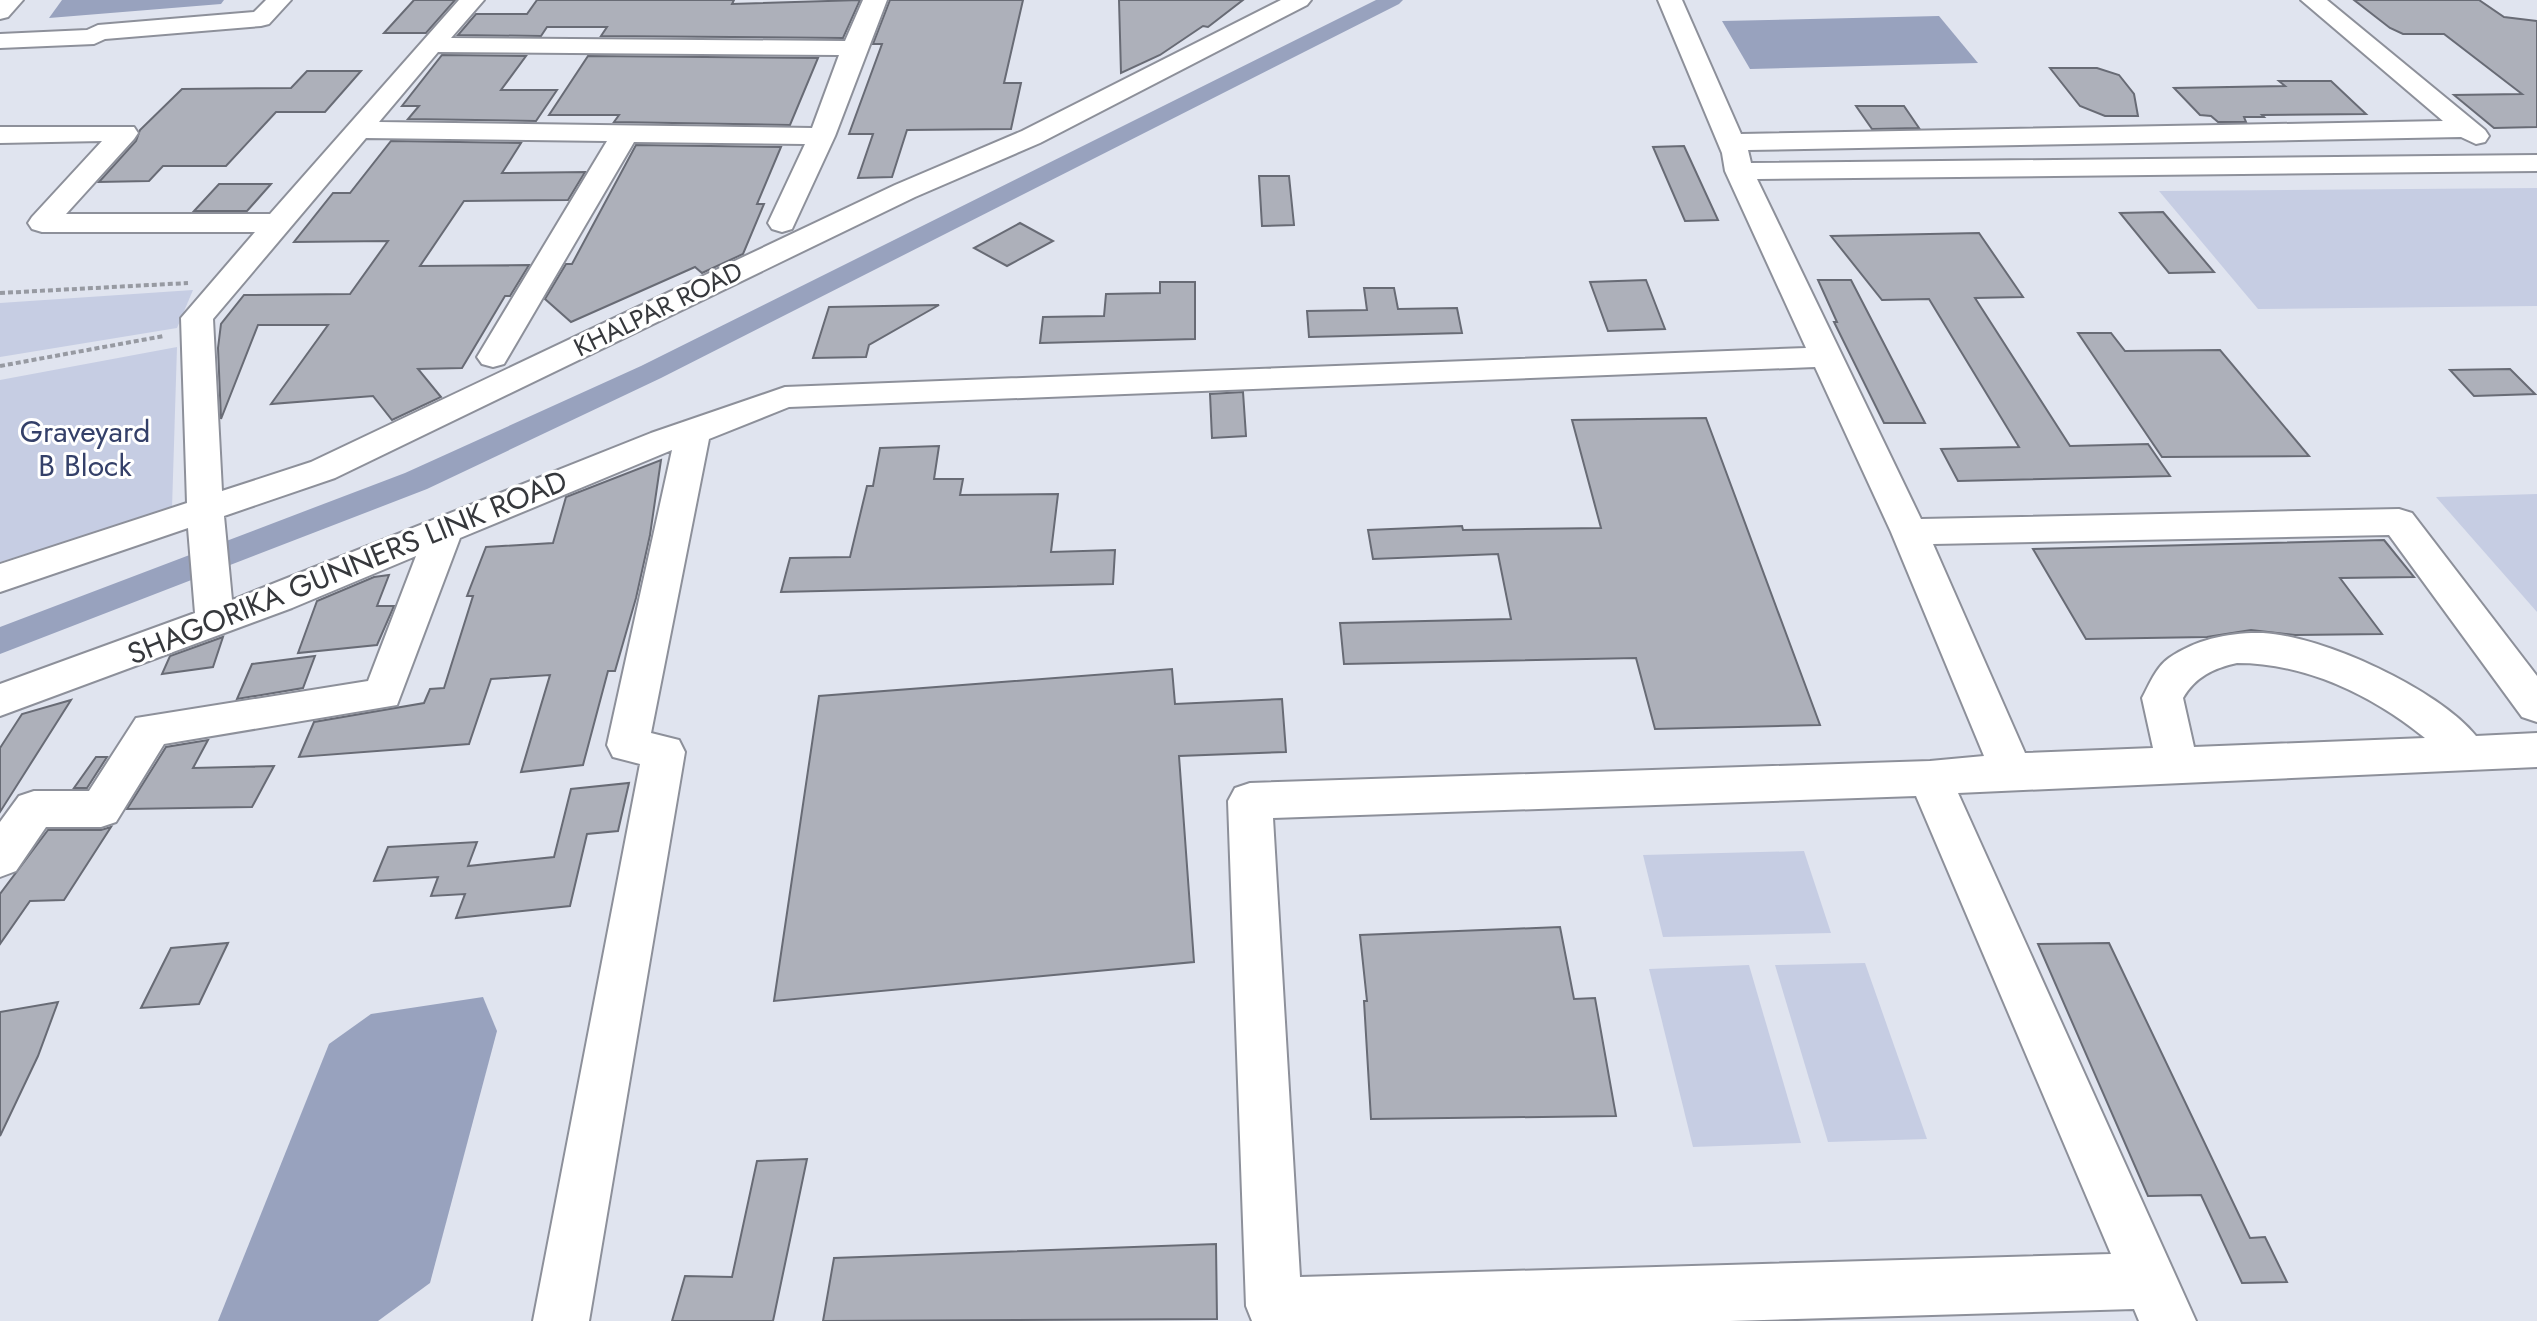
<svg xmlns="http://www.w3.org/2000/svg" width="2537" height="1321" viewBox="0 0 2537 1321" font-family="Jost,sans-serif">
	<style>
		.green { fill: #c6cde3 }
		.water { fill: #98a2be }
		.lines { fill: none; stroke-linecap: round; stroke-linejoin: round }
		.canal { fill: #98a2be; fill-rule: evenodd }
		.building { fill: #adb0ba; stroke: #686b75; stroke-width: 2 }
		.minor-casing { stroke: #8d909a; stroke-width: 4 }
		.path { stroke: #979aa2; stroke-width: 4; stroke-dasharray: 5 3; stroke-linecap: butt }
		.minor { fill: #fff; fill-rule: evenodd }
		.labels { text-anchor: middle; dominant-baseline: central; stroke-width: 6; stroke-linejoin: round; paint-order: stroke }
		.far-street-label { font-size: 26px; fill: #36383c; stroke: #fff }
		.park-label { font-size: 30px; fill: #344069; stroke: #fff }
		.street-label { font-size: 30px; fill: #36383c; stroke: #fff }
	</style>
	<rect width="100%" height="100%" fill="#e0e4ef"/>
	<g class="green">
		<path d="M2537 188V306L2258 309 2159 191Z"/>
		<path d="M193 290 177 328 0 357V303Z"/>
		<path d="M177 347 172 509 0 562V380Z"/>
		<path d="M2537 494V612L2436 497Z"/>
		<path d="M1804 851 1831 933 1663 937 1643 855Z"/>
		<path d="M1865 963 1927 1139 1828 1142 1775 965Z"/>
		<path d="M1749 965 1801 1143 1693 1147 1649 969Z"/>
	</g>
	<g class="water">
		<path d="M62 0H224L221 4 49 18Z"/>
		<path d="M1939 16 1978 63 1750 69 1722 21Z"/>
		<path d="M483 997 497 1031 430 1283 378 1321H218L329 1044 371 1014Z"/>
	</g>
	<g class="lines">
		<path class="canal" d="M1376 0H1403L1399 4 661 378 427 489 0 654V627L405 473 641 366Z"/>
	</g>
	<g class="building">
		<path d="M414 0H455L426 33H384Z"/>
		<path d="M537 0H734L732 4 860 0 843 38 601 36 607 27H547L541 36 458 35 476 14H527Z"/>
		<path d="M890 0H1023L1004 83H1021L1011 129 907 130 892 177 858 178 873 134H849L882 44H873Z"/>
		<path d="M1119 0H1243L1208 27 1203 26 1160 55 1121 73Z"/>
		<path d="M2354 0H2479L2504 17 2537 21V127L2494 128 2454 95 2522 94 2444 34H2403L2390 28Z"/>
		<path d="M442 55 526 56 501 90H557L536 121 408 119 419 106H402Z"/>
		<path d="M588 56 818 58 790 125 614 122 619 115H549Z"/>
		<path d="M2050 68H2097L2119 75 2134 94 2138 116H2105L2080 106Z"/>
		<path d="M307 71H361L325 112H276L226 166H163L149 181 99 182 136 141 140 130 182 89 291 88Z"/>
		<path d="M2279 81H2331L2366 114 2262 115 2264 117H2244L2246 122H2218L2211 116 2200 115 2174 88 2285 86Z"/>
		<path d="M1856 106H1904L1919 128 1872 129Z"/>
		<path d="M391 141 521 143 502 173 585 172 568 200 464 201 420 266 529 265 510 296H505L462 368 418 369 441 397 392 420 373 396 271 404 328 325H258L221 419 218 348 221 324 244 295 350 294 388 241 294 242 333 193H350Z"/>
		<path d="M636 145 781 147 757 204H764L743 254 702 273 695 267 571 322 545 299 566 264H572Z"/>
		<path d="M1684 146 1718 220 1685 221 1653 147Z"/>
		<path d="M1259 176H1289L1294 225 1262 226Z"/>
		<path d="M219 184H271L247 211H194Z"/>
		<path d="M2163 212 2214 272 2169 273 2120 213Z"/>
		<path d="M1020 223 1053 241 1007 266 974 248Z"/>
		<path d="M1979 233 2023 297 1975 298 2070 446 2148 444 2170 476 1958 481 1941 449 2019 447 1929 299 1882 300 1831 236Z"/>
		<path d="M1646 280 1665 329 1608 331 1590 282Z"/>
		<path d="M1818 280H1851L1925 423H1884L1834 322H1837Z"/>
		<path d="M1160 282H1195V339L1040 343 1043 317 1104 316 1106 294 1160 293Z"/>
		<path d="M1364 288H1394L1398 309 1457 308 1462 333 1309 337 1307 311 1367 310Z"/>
		<path d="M939 305 869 345 866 357 813 358 829 307Z"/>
		<path d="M2078 333H2111L2125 351 2220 350 2309 456 2162 457Z"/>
		<path d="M2510 369 2535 394 2474 396 2450 370Z"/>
		<path d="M1243 392 1246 436 1212 438 1210 394Z"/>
		<path d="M1706 418 1820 725 1655 729 1636 658 1344 664 1340 623 1511 619 1498 554 1373 559 1368 530 1462 526 1463 530 1601 528 1572 420Z"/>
		<path d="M939 446 934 479H963L960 495 1058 494 1051 552 1115 550 1113 584 781 592 790 558 850 557 867 486H873L880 448Z"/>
		<path d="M661 460 650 535 636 598 615 671H608L583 765 521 772 550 675 491 679 469 744 299 757 314 722 424 703 430 689 444 688 473 596H467L486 547 553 543 566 497Z"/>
		<path d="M2384 540 2414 577 2340 578 2382 634 2295 635 2251 630 2207 637 2086 639 2033 549Z"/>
		<path d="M389 575 377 606H394L377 645 298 653 317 601 374 577Z"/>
		<path d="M223 637 213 667 162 674 170 656Z"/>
		<path d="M315 656 303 688 237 699 252 664Z"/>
		<path d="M1172 669 1175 704 1282 699 1286 752 1179 756 1194 962 774 1001 819 696Z"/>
		<path d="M71 700 0 812V748L22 714Z"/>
		<path d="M208 740 193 768 274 766 252 807 127 809 166 747Z"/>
		<path d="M96 757H107L87 788H74Z"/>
		<path d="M629 783 618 831 587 834 570 906 456 918 465 894 431 896 438 877 374 881 388 847 477 842 468 866 554 857 571 789Z"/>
		<path d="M111 827 64 900 30 901 0 944V894L48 830H101Z"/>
		<path d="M1560 927 1574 999 1595 998 1616 1116 1371 1119 1364 1001H1367L1360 935Z"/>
		<path d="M228 943 199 1004 141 1008 171 948Z"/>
		<path d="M2109 943 2250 1238 2265 1237 2287 1282 2242 1283 2201 1195 2148 1196 2038 944Z"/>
		<path d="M58 1002 38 1056 0 1136V1012Z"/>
		<path d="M807 1159 773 1321H672L685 1276 732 1277 757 1161Z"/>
		<path d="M1216 1244 1217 1319 823 1321 834 1258Z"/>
	</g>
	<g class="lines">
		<g class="minor-casing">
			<g id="minor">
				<path d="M0 0H23L8 17 0 19Z"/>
				<path d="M266 0H291L269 24 261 26 105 39 94 44 0 48V34L87 30 98 25 254 12Z"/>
				<path d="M459 0H484L451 38 845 41 863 0H887L835 136 792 229 782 232 772 229 768 223 805 144 634 142 504 364 493 367 482 364 477 357 607 141 366 138 213 319 222 491 311 462 895 185 1022 131 1281 0H1311L1307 5 1040 143 915 197 335 478 224 516 232 600 651 433 785 387 1806 348 1725 171 1722 153 1658 0H1682L1741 134 2443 121 2301 0H2327L2485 130 2489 136 2485 142 2476 144 2461 137 1748 150 1751 163 2537 155V171L1757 179 1921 519 2399 509 2412 513 2537 676V722L2522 717 2389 535 1933 544 2025 753 2153 748 2142 698C2149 685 2156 667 2169 658 2196 639 2231 632 2263 633 2323 636 2438 689 2476 736L2537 733V767L1958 793 2196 1321H2139L2134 1309 1730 1321H1252L1246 1306 1228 801 1235 788 1250 783 1930 761 1984 756 1891 532 1815 367 789 407 709 439 651 733 679 740 685 752 589 1321H533L640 764 613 757 607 745 672 450 460 538 397 705 164 744 116 822 101 827H46L16 871 0 877V822L19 796 34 791H89L136 718 368 681 416 556 292 608 0 716V684L195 613 188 528 0 592V564L187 503 181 318 255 232H42L32 229 28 223 32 217 102 141 0 143V127H134L138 133 134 139 66 214H270ZM438 52 839 55 812 128 379 122ZM2237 663C2306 663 2372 695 2425 738L2194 747 2183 698C2195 677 2214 668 2237 663ZM1916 796 2111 1254 1300 1277 1273 818Z"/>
			</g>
		</g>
		<g class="path">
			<path d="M0 293 188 283"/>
			<path d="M0 366 164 336"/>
		</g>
		<use href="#minor" class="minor"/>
	</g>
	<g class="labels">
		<g class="far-street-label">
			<text transform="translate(658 309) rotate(-26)">KHALPAR ROAD</text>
		</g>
		<g class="park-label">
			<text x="85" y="431">Graveyard<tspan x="85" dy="34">B Block</tspan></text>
		</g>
		<g class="street-label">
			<text transform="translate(347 567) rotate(-22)">SHAGORIKA GUNNERS LINK ROAD</text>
		</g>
	</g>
</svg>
